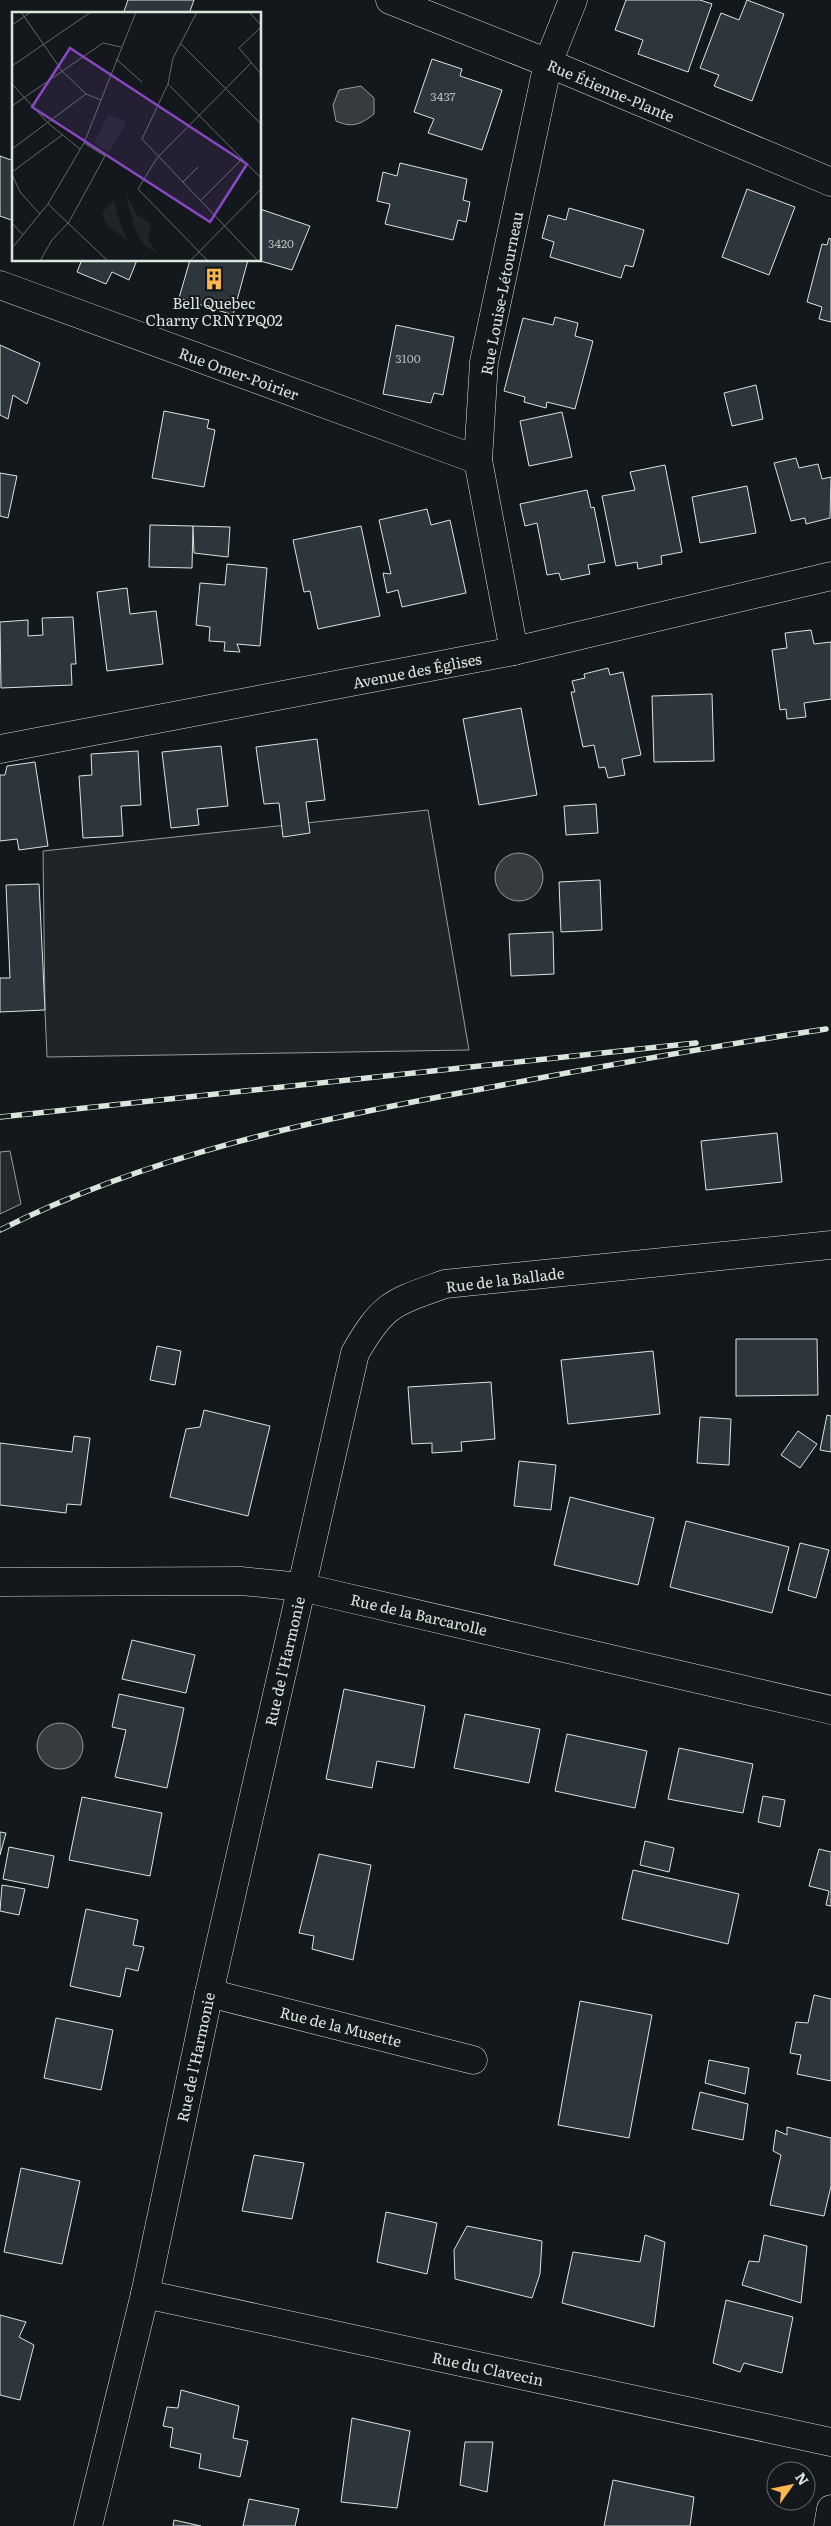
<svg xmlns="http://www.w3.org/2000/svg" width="831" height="2526" viewBox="0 0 831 2526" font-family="Literata,serif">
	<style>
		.green { fill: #202428; stroke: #939e99 }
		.parking { fill: #24282b; stroke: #939e99 }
		.water { fill: #363b3e; stroke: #939e99 }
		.building { fill: #2c363c; stroke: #d8e6dc }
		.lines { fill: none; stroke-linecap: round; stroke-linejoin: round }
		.minor-casing { stroke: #d8e6dc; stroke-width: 29 }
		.primary-casing { stroke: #d8e6dc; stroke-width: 29 }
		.minor { stroke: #14181c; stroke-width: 28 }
		.primary { stroke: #14181c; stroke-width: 28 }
		.rail-casing { stroke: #d8e6dc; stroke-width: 5.5 }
		.rail { stroke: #14181c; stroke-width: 4; stroke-dasharray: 11; stroke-linecap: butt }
		.labels { text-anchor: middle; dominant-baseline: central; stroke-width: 4; stroke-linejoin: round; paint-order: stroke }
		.number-label { font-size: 12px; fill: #adbab4 }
		.street-label { font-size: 15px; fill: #d8e6dc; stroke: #14181c }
		.poi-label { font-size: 15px; fill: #d8e6dc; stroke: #14181c }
		.inset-road { fill: none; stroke: #626a69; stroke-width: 1 }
		.view { fill: #8948c3; fill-opacity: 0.15; stroke: #8948c3; stroke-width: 2.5 }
		.inset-edge { fill: none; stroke: #d8e6dc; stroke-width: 2.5 }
	</style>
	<rect width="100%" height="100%" fill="#14181c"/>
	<path class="green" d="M428 810 469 1050 47 1057 45 1010 43 851Z"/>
	<path class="parking" d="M10 1151 21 1204 0 1214V1152Z"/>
	<g class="water">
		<path d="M361 86 374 98V114C360 125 352 128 336 121L333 105 339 90Z"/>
		<circle cx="519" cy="877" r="24"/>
		<circle cx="60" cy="1746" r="23"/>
	</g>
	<g class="building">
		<path d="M128 0H194L189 14H123Z"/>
		<path d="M626 0H700L712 4 688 72 638 54 643 40 615 30Z"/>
		<path d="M747 0 784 14 752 101 714 86 719 75 700 68 721 13 739 20Z"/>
		<path d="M432 59 462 69 460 76 502 90 482 150 428 133 434 119 414 112Z"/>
		<path d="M0 156 14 161V221L0 216Z"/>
		<path d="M400 163 467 179 463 200 470 202 466 222 458 220 453 240 385 224 390 204 377 201 383 172 397 176Z"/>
		<path d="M747 189 795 207 769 275 722 257Z"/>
		<path d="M569 208 644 230 633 267 625 265 621 278 550 257 554 242 542 238 548 215 566 220Z"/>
		<path d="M260 209 310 226 292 270 257 260H260Z"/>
		<path d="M829 238 831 239V322L819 319 822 307 807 302 822 244 827 245Z"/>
		<path d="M76 260H137L129 280 112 272 106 284 77 272 81 262Z"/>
		<path d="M190 260H248L233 315 179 298Z"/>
		<path d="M555 317 578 323 575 336 593 341 575 409 547 402 546 408 524 402 525 397 504 391 523 318 553 325Z"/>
		<path d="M396 325 454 337 443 395 434 393 431 403 383 394Z"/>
		<path d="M0 345 40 363 27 404 13 395 8 419 0 415Z"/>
		<path d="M756 385 763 419 732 426 724 393Z"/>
		<path d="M164 411 209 420 207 428 215 430 204 487 152 478Z"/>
		<path d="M562 412 572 457 529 466 520 421Z"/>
		<path d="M796 458 799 468 818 464 822 479 831 477 830 518 806 524 805 518 791 521 774 463Z"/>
		<path d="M665 465 682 552 661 556 662 564 638 569 637 562 616 566 602 496 635 490 630 472Z"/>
		<path d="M0 473 17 476 8 518 0 516Z"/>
		<path d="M747 486 756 533 700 543 692 497Z"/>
		<path d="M587 490 591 508 594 507 605 562 588 565 590 574 561 580 559 573 547 575 537 523 525 526 520 504Z"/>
		<path d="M427 509 431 525 450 520 466 593 402 607 398 590 387 593 383 573 391 574 379 520Z"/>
		<path d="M150 525 193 526 192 568 149 567Z"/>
		<path d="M193 526 230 527 228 557 194 553Z"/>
		<path d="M361 526 380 616 318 629 310 591 304 592 293 540Z"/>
		<path d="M227 564 267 568 260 646 237 644 240 652 224 651 225 642 209 641 210 627 196 625 200 583 225 585Z"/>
		<path d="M127 588 130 614 156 611 163 664 107 671 97 592Z"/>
		<path d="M73 617 76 664H71L72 685 1 688 0 622 28 620V636L43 635 42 618Z"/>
		<path d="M811 630 814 644 831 642V699L804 703 806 717 787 719 786 709 780 710 772 650 787 648 785 633Z"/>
		<path d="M608 668 610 675 623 672 641 755 622 759 625 775 608 778 605 767 599 768 594 745 583 747 571 692H575L572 681 585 678 584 674Z"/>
		<path d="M712 694 714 761 654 762 652 696Z"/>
		<path d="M521 708 537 795 479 805 463 719Z"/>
		<path d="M317 739 325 800 306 802 310 833 283 837 279 803 264 804 256 747Z"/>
		<path d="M221 746 228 806 197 809 199 825 171 828 162 752Z"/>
		<path d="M138 751 141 805 121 806 123 836 83 838 79 776 92 775 91 754Z"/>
		<path d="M35 762 48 846 19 850 17 839 0 841V775H5L7 766Z"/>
		<path d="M596 804 598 833 566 835 564 806Z"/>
		<path d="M600 880 602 930 561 932 559 882Z"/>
		<path d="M39 884 45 1010 0 1012V978H10L6 885Z"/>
		<path d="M553 932 554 974 511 976 509 934Z"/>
		<path d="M777 1133 782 1182 706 1190 701 1141Z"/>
		<path d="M736 1339H817L818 1395 736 1396Z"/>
		<path d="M157 1346 181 1351 175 1385 150 1380Z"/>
		<path d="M653 1351 660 1414 568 1424 561 1360Z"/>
		<path d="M491 1382 495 1439 461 1442 462 1451 432 1453V1443L412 1444 408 1387Z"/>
		<path d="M204 1410 270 1426 248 1516 170 1497 186 1429 200 1427Z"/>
		<path d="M827 1415 831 1416V1452L820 1450Z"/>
		<path d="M700 1417 731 1419 729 1465 697 1463Z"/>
		<path d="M798 1431 817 1444 800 1468 781 1455Z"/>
		<path d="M74 1436 90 1438 81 1505 67 1504 66 1513 0 1505V1443L72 1452Z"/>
		<path d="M519 1461 556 1465 551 1510 514 1506Z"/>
		<path d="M570 1497 654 1518 638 1585 554 1565Z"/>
		<path d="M686 1521 789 1547 772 1613 670 1587Z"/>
		<path d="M800 1543 829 1550 816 1598 788 1590Z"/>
		<path d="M132 1640 195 1655 186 1693 122 1679Z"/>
		<path d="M344 1689 425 1706 414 1768 377 1761 372 1788 326 1779Z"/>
		<path d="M119 1694 184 1708 167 1788 115 1777 126 1730 112 1727Z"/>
		<path d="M465 1714 540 1729 529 1783 454 1768Z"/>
		<path d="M567 1734 647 1751 635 1808 555 1791Z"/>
		<path d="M679 1748 753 1764 743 1813 668 1799Z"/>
		<path d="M763 1796 785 1800 780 1827 758 1822Z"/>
		<path d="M82 1797 162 1813 150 1876 69 1860Z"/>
		<path d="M0 1832 6 1833 0 1855Z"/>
		<path d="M645 1841 674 1848 669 1872 640 1865Z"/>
		<path d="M9 1847 54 1856 48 1888 3 1879Z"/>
		<path d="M819 1849 831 1852V1906L826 1905 829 1891 809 1886Z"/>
		<path d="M319 1854 371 1865 353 1960 312 1949 314 1936 299 1933Z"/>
		<path d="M633 1870 739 1894 728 1944 622 1919Z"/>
		<path d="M2 1885 25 1889 19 1915 0 1911Z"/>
		<path d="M86 1909 138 1920 133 1945 144 1947 138 1971 126 1968 120 1997 70 1986Z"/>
		<path d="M814 1995 831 1999V2081L797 2074 801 2055 790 2053 796 2022 808 2023Z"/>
		<path d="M580 2001 652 2015 629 2138 558 2125Z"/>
		<path d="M56 2018 113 2030 101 2090 44 2078Z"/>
		<path d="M709 2060 749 2068 745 2094 705 2083Z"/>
		<path d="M700 2092 748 2104 743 2140 692 2129Z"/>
		<path d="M787 2127 831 2138V2186L824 2216 770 2205 781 2155 773 2151 776 2130 787 2135Z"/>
		<path d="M254 2155 304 2163 292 2219 242 2211Z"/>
		<path d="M21 2168 80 2181 62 2264 4 2252Z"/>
		<path d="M386 2212 437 2223 427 2274 377 2262Z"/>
		<path d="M467 2226 542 2241 540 2274 532 2298 455 2279 454 2250Z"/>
		<path d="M645 2235 665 2242 654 2327 562 2303 573 2252 640 2262Z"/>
		<path d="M764 2235 807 2246 801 2303 742 2285 749 2261 759 2262Z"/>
		<path d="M726 2300 793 2317 782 2373 744 2363 740 2372 713 2363Z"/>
		<path d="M0 2315 26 2322 19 2337 34 2345 20 2400 0 2395Z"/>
		<path d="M181 2390 239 2406 233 2438 248 2441 240 2477 199 2468 201 2454 170 2447 173 2428 163 2426 167 2407 178 2408Z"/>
		<path d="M352 2418 410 2431 397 2508 341 2502Z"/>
		<path d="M465 2442H493L487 2492 460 2485Z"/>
		<path d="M613 2480 694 2497 690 2526H604Z"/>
		<path d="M249 2499 299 2509 295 2526H243Z"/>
		<path d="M174 2520 201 2526H173Z"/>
	</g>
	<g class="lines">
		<g class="minor-casing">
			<g id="minor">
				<path d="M390 0 548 63 831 182"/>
				<path d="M0 285 478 460"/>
				<path d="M514 651 478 460 484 362 548 63 573 0"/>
				<path d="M0 1582 241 1581 301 1587 831 1710"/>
				<path d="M209 1993 473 2060"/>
				<path d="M145 2294 831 2442"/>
				<path d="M88 2526 145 2294 209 1993 355 1353C384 1303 392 1303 445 1284L831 1245"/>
				<path d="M828 2526 831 2509"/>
			</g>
		</g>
		<g class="primary-casing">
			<path id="primary" d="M0 749 514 651 831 576"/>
		</g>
		<use href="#minor" class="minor"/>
		<use href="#primary" class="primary"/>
		<g class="rail-casing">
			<g id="rail">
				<path d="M0 1117 696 1043"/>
				<path d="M0 1230C149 1155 312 1120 476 1090 592 1068 709 1047 826 1029"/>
			</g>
		</g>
		<use href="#rail" class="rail"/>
	</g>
	<defs>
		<g id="building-bare" transform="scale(1.725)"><path d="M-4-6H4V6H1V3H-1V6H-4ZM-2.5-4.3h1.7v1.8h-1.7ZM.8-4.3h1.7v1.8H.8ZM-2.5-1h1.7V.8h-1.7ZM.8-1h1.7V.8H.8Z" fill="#ffb74d" stroke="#14181c" stroke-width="2.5" paint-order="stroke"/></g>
	</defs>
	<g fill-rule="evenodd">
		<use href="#building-bare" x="214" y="279"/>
	</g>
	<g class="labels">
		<g class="number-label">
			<text x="443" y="96">3437</text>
			<text x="281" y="243">3420</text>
			<text x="408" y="358">3100</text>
		</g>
		<g class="street-label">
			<text transform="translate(611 90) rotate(23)">Rue Étienne-Plante</text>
			<text transform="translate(501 293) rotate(-79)">Rue Louise-Létourneau</text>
			<text transform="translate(239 373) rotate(20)">Rue Omer-Poirier</text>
			<text transform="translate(417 670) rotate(-11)">Avenue des Églises</text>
			<text transform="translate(505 1279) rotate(-7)">Rue de la Ballade</text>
			<text transform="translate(419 1614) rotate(13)">Rue de la Barcarolle</text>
			<text transform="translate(284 1661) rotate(-77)">Rue de l'Harmonie</text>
			<text transform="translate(341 2026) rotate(14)">Rue de la Musette</text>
			<text transform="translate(195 2057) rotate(-78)">Rue de l'Harmonie</text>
			<text transform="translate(488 2368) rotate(12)">Rue du Clavecin</text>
		</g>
		<g class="poi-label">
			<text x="214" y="302">Bell Quebec<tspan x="214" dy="17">Charny CRNYPQ02</tspan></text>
		</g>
	</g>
	<g transform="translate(12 12)">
		<rect width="249" height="249" fill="#14181c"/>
		<path d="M97 102 115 110 97 140 82 131ZM112 177 124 202 139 212 136 228 146 242 132 233 124 220ZM102 188 108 211 116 229 95 214 90 201Z" fill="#202428"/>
		<path class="inset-road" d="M9 0 50 59 74 82 89 88M185 0 161 46 156 72 130 127 246 249M237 0 249 13M0 13 19 0M249 15 227 36 249 62M169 32 249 112M104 47 130 70M0 54 79 0M0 72 36 111 68 137M156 72 249 166M0 94 91 31 109 35M0 137 74 82M0 160 50 123M0 162 8 180 28 202M170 171 186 155M188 189 230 147M0 211 11 223M0 236 36 192M28 249 40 228 57 210 93 144 72 131M96 249 36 192 72 131 124 0M178 249 249 177M196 249 126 177 145 146 239 51"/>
		<path class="view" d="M58 36 235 152 198 210 20 95Z"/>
		<rect width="249" height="249" class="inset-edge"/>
	</g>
	<g transform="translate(791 2486) rotate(57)"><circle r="24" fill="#14181c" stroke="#626a69"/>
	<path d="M0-4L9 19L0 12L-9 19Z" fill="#ffb74d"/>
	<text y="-8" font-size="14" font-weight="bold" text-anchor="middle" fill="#d8e6dc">N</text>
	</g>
</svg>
